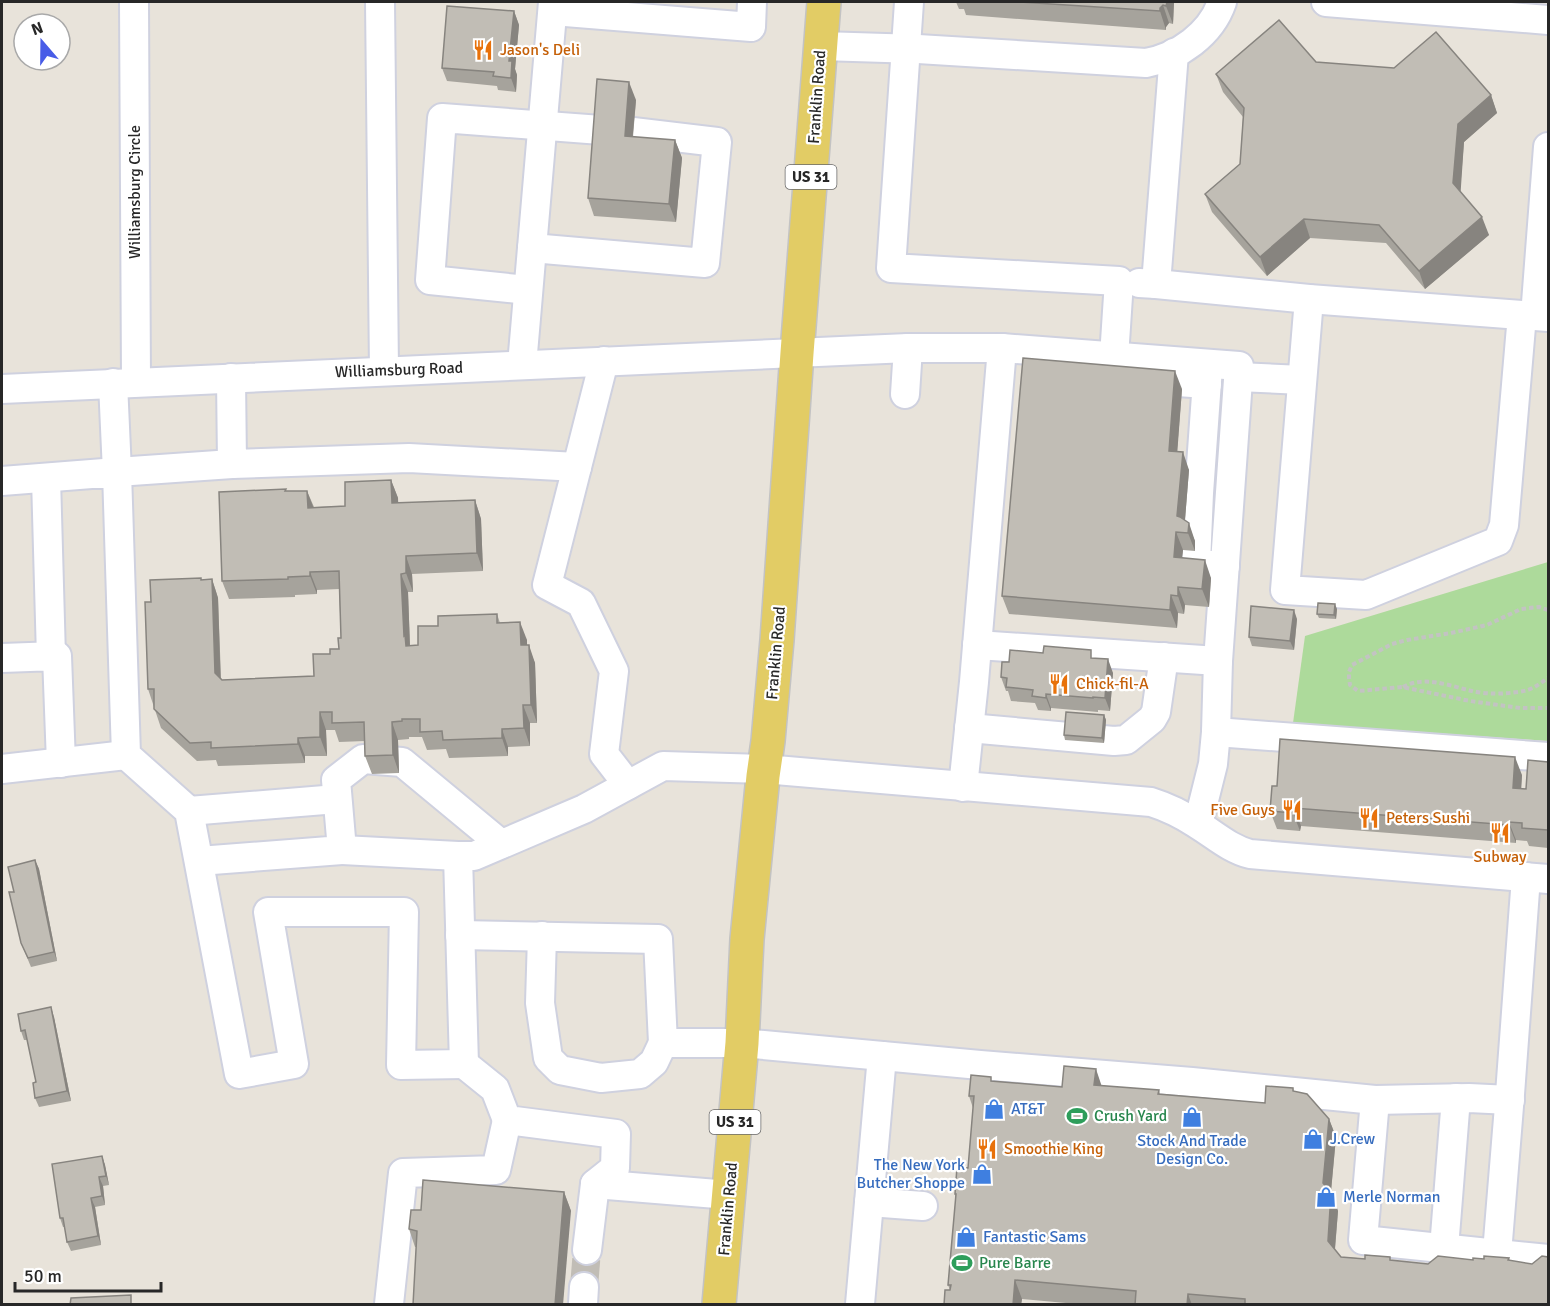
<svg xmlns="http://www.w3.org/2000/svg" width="1550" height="1306" viewBox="0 0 1550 1306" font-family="Signika,sans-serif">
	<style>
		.green { fill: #adda9b }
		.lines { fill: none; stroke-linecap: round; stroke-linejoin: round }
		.minor-tunnel { stroke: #c1bdb6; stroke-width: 28; stroke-dasharray: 28 14; stroke-linecap: butt }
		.minor-casing { stroke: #cfd1df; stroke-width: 32 }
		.major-casing { stroke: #c3c3c3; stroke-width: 36 }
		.path { stroke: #c3c3c3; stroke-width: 4; stroke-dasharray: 4.5 3; stroke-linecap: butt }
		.minor { stroke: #fff; stroke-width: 28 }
		.major { stroke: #e2cc65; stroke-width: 33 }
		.wall { fill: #a6a39c }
		.shaded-wall { fill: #87847f }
		.building { fill: #c1bdb5; stroke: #87847f; stroke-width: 1.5 }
		.labels { text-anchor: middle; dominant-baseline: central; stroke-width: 4.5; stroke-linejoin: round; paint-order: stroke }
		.shield { fill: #fff; stroke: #686868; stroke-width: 1.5 }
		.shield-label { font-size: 15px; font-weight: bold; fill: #272727 }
		.food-label { font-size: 16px; fill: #c56008; stroke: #fff; text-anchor: start }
		.street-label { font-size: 16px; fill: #272727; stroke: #fff }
		.shop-label { font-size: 16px; fill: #366cbe; stroke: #fff; text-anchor: start }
		.leisure-label { font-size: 16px; fill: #27864d; stroke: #fff; text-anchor: start }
	</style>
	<rect width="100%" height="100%" fill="#e8e3da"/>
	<path class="green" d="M1548 562V741L1293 723 1305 636Z"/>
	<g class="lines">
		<path class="minor-tunnel" d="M584 1287 587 1250"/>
		<g class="minor-casing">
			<g id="minor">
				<path d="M134 2 136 382"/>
				<path d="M380 2 384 371"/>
				<path d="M909 2 891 268 1119 281 1114 357 1148 380 1207 384"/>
				<path d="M1326 2 1548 20"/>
				<path d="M553 11 751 27 752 2"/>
				<path d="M821 46 918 49 1146 63C1179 57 1211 34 1222 2"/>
				<path d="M532 248 705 263 717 142 633 132"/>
				<path d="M1139 283 1156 284 1174 53"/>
				<path d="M1156 284 1309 299 1548 317"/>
				<path d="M528 290 430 280 442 118 601 130"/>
				<path d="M1309 299 1285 590 1366 595 1498 541 1504 525 1522 315"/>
				<path d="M1535 316 1548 147"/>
				<path d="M604 361 547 585 581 603 614 671 604 754 628 785"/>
				<path d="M522 365 553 2"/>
				<path d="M1208 367 1199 493 1196 564 1225 566"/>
				<path d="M1238 377 1302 380"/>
				<path d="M231 378 232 464 409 458 577 467"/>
				<path d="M113 383 117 472 232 464"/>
				<path d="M2 389 908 348H1002L1239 366 1218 661 1216 732 1213 764 1198 824"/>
				<path d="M905 394 908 348"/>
				<path d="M46 478 51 657"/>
				<path d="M2 481 117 472 126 755 189 811 239 1074 294 1064 268 912H404L401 1065 464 1064 458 856H474L584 809 663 766 764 769 1151 802C1167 807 1183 815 1197 824 1215 835 1230 849 1250 854L1548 879"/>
				<path d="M977 645 1218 661"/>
				<path d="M2 658 57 656 61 763"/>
				<path d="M969 728 1114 741 1126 740 1152 719 1156 712 1164 657"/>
				<path d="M1216 732 1548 757"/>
				<path d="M2 769 126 755"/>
				<path d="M963 787 974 682 1002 348"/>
				<path d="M189 811 337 799"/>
				<path d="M342 850 458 856"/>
				<path d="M199 861 342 850 336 780 363 759 402 762 501 844"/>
				<path d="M460 935 658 939 663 1043H742L980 1065 1192 1082 1375 1100 1469 1098 1510 1100"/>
				<path d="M542 936 540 1003 548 1058 560 1070 601 1078 640 1074 654 1062 663 1043"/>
				<path d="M464 1064 495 1089 507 1120 616 1134 615 1168 595 1184 729 1195"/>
				<path d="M1375 1100 1363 1240 1548 1259"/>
				<path d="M869 1202 923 1206"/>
				<path d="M1444 1248 1456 1098"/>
				<path d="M587 1250 595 1184"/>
				<path d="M1497 1253 1510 1094 1526 877"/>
				<path d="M389 1304 403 1173 496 1170 507 1120"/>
				<path d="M583 1304 584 1287"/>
				<path d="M860 1304 882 1056"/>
			</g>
		</g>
		<g class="major-casing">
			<path id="major" d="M719 1304 742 1043 747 939 763 776 768 741 777 640 797 353 824 2"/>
		</g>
		<g class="path">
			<path d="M1548 610 1539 607 1521 609 1487 625 1451 633 1407 640 1392 644 1352 665 1349 672V678L1350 685 1358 691 1402 687 1470 701 1520 708H1548"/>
			<path d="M1403 687C1424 675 1450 686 1472 691 1488 695 1512 694 1528 690 1536 687 1542 682 1548 678"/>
		</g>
		<use href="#minor" class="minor"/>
		<use href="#major" class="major"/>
	</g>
	<g class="wall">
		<path d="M956 2H1174L1173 24 1169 23 1166 27V30L966 15 964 9H959Z"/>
		<path d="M514 11 519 25 515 69 517 75 516 92 498 90 497 86 447 81 442 68Z"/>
		<path d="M1316 62 1491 95 1497 113 1464 142 1460 191 1489 235 1425 289 1386 243 1310 238 1267 276 1212 212 1205 194 1240 164 1243 117 1223 92 1216 74Z"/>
		<path d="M636 100 633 137 675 140 682 158 676 222 594 216 588 198Z"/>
		<path d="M1182 389 1177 451 1189 470 1185 520 1195 541V551L1183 550 1182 558 1211 578 1209 607 1185 605 1184 614 1178 613 1177 628 1009 614 1002 596Z"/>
		<path d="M391 480 398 498V503L475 500 481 519 483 571 412 574 413 592H408L410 646 418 645 438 626 497 614 500 623 527 640V645L535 663 537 723H530V746L508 747V756L449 758 446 749 427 750 422 737H409V739L398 740 399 773 372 774 365 756V741L339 742 335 730H326L327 756H305V763L218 766 216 760 197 761 161 728 148 689 151 602 202 580 212 579 218 598 221 678 222 680 314 676 330 654 339 649 341 638 339 589 317 590V594L295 595V597L229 599 222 581 286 491H307L314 507 345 506Z"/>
		<path d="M1337 609 1336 619 1319 618 1317 614Z"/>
		<path d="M1297 619 1294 650 1252 646 1249 637Z"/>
		<path d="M1094 658 1113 673 1110 711 1098 710V712L1051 708V711L1038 710 1035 703 1011 701 1008 691H1006L1001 677 1009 662Z"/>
		<path d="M1104 715 1106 720 1104 743 1065 740 1064 735Z"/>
		<path d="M1548 762V848L1529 846 1527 841 1516 840V843L1301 826 1300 831 1277 829 1270 811 1277 786 1522 775 1521 789H1526Z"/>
		<path d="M35 860 39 869 57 961 31 967 21 943 14 892Z"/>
		<path d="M54 1017 71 1101 39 1107 35 1098 36 1082 27 1040H24L21 1031Z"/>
		<path d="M993 1081 1062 1087 1102 1086 1159 1090 1160 1094 1265 1103 1293 1088 1294 1092 1329 1119 1336 1137 1331 1192 1338 1211 1335 1250 1341 1257 1391 1260 1428 1264 1473 1260 1509 1258 1510 1261 1548 1305H1088L1022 1299 1021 1305H944L950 1290 948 1285 956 1198 955 1194 968 1168 973 1108 969 1096Z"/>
		<path d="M102 1156 105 1165 109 1185 103 1186 105 1205 95 1207 101 1245 71 1251 67 1242 65 1227H63L60 1218Z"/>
		<path d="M564 1192 571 1211 416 1247H415L409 1229 421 1210Z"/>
	</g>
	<g class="shaded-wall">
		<path d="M1167 2H1174L1173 24 1166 6Z"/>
		<path d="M1163 5 1169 23 1166 27V30L1160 11V8Z"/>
		<path d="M514 11 519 25 515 69 517 75 516 92 511 78 509 61Z"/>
		<path d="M629 82 636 100 631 154 625 136Z"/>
		<path d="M1491 95 1497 113 1464 142 1460 201 1453 183 1458 124Z"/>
		<path d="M675 140 682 158 676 222 669 204Z"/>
		<path d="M1482 217 1489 235 1425 289 1419 271Z"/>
		<path d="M1304 219 1310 238 1267 276 1260 257Z"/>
		<path d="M1175 371 1182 389 1176 469 1169 451Z"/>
		<path d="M1183 452 1189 470 1184 532 1177 516Z"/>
		<path d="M391 480 398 498 399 522 392 503Z"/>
		<path d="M307 491 314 509 308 508Z"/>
		<path d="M475 500 481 519 483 571 477 553Z"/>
		<path d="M1189 523 1195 541V551L1188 533Z"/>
		<path d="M1176 532 1183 550 1180 575 1174 557Z"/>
		<path d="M406 556 412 574 413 592 406 573Z"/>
		<path d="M1205 560 1211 578 1209 607 1202 589Z"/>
		<path d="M310 572 317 590V594L310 576Z"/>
		<path d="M401 574 408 592 410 648 406 646 404 636Z"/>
		<path d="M212 579 218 598 221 691 215 673Z"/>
		<path d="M1178 587 1185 605 1184 614 1178 596Z"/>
		<path d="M1171 595 1178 613 1177 628 1170 610Z"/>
		<path d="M1335 604 1337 609 1336 619 1334 615Z"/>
		<path d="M1294 610 1297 619 1294 650 1290 641Z"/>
		<path d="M520 622 527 640V663L521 645Z"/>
		<path d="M529 645 535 663 537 723 531 705Z"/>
		<path d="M1108 659 1113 673 1110 711 1105 698Z"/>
		<path d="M1046 694 1051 708V711L1046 698Z"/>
		<path d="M523 705 530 723V746L524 728Z"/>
		<path d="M320 712 326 730 327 756 320 737Z"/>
		<path d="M1104 715 1106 720 1104 743 1102 738Z"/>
		<path d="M392 722 398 740 399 773 393 755Z"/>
		<path d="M502 729 508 747V756L502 738Z"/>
		<path d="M298 738 305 756V763L298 744Z"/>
		<path d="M1515 757 1522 775 1520 806 1513 788Z"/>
		<path d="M1294 808 1301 826 1300 831 1293 813Z"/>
		<path d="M1509 822 1516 840V843L1509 825Z"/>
		<path d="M35 860 39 869 57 961 54 952Z"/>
		<path d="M51 1007 54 1017 71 1101 67 1091Z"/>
		<path d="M1096 1069 1102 1087 1094 1085Z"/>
		<path d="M1329 1119 1336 1137 1330 1201 1323 1183Z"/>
		<path d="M102 1156 105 1165 109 1185 106 1176Z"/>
		<path d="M99 1177 103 1186 105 1205 102 1196Z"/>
		<path d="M564 1192 571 1211 563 1305H555Z"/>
		<path d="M1331 1193 1338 1211 1334 1259 1328 1241Z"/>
		<path d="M91 1198 95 1207 101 1245 98 1236Z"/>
		<path d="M1015 1280 1022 1299 1021 1305H1013Z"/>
		<path d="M1188 1294 1192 1305H1187Z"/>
	</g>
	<g class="building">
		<path d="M1020 2H1167L1166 6 1163 5 1160 8V11Z"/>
		<path d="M447 6 514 11 509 61H512L511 78 493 76 494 72 442 68Z"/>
		<path d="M1279 20 1316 62 1394 68 1436 32 1491 95 1458 124 1453 183 1482 217 1419 271 1379 225 1304 219 1260 257 1205 194 1240 164 1244 108 1216 74Z"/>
		<path d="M597 79 629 82 625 136 675 140 669 204 588 198Z"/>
		<path d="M1023 358 1175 371 1169 451 1183 452 1177 516 1180 517 1189 523 1188 533 1176 532 1174 557 1205 560 1202 589 1178 587V596L1171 595 1170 610 1002 596Z"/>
		<path d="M391 480 392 503 475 500 477 553 406 556V573L401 574 404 636 405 635 406 646 418 645V626H438V616L497 614V623L520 622 521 645H529L531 705H523L524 728 502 729V738L443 740 442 731 420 732V719H402V721L392 722 393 755 365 756 364 722 332 723V712H320V737L298 738V744L211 748V742L190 743 154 709V689H148L145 602H151L150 580 201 578V580L212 579 215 673 222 680 314 676 313 654H330V649H339L338 638H341L339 571 310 572V576L288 577V579L222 581 219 492 286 489 285 491H307L308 508 345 506V482Z"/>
		<path d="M1318 603 1335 604 1334 615 1317 614Z"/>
		<path d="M1251 606 1294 610 1290 641 1249 637Z"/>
		<path d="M1044 646 1091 650V658L1108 659 1105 698 1093 697V698L1046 694V698L1032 696 1033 690 1006 687 1007 678 1001 677 1002 662H1009L1010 650 1043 653Z"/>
		<path d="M1066 712 1104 715 1102 738 1064 735Z"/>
		<path d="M1280 739 1515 757 1513 788 1526 789 1528 760 1548 762V830L1522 828V823L1509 822V825L1294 808 1293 813 1270 811 1272 786H1277Z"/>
		<path d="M35 860 54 952 28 958 21 943 9 892H14L8 867Z"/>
		<path d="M51 1007 67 1091 35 1098 33 1083 36 1082 25 1030 21 1031 18 1014Z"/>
		<path d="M1064 1066 1096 1069 1094 1085 1159 1090 1158 1094 1265 1103 1266 1086 1293 1088V1091L1307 1094 1329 1119 1323 1183 1331 1193 1328 1241 1341 1257 1365 1259V1255L1390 1257V1260L1428 1264 1438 1256 1473 1260V1258L1484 1259V1256L1509 1258 1508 1260 1532 1264 1542 1256 1548 1257V1305H1245V1299L1188 1294 1187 1305H1135L1136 1291 1015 1280 1013 1305H944L945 1290H950L951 1285H948L956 1194H955L957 1167 968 1168 974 1096H969L971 1075 991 1077V1081L1062 1087Z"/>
		<path d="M102 1156 106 1176 99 1177 102 1196 91 1198 98 1236 67 1242 63 1218H60L52 1164Z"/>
		<path d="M423 1180 564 1192 555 1305H413L417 1231 409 1229 411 1210H421Z"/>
		<path d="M131 1295V1305H70L71 1298Z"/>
	</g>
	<defs>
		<g id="restaurant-bare" transform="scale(1.62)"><path d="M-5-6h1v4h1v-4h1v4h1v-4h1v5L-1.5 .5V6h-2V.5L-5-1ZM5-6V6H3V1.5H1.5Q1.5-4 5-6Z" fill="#e8710a" stroke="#fff" stroke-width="2.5" paint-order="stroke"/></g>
		<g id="shop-bare" transform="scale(1.62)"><path d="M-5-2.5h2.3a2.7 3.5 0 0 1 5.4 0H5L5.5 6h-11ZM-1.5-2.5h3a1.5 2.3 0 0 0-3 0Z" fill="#3f7fe0" stroke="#fff" stroke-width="2.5" paint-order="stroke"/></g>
		<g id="stadium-bare" transform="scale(1.62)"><path d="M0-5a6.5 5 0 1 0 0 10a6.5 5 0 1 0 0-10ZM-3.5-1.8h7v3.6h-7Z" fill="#2e9e5b" stroke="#fff" stroke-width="2.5" paint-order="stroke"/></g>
	</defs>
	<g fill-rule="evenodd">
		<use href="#restaurant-bare" x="483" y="50"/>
		<use href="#restaurant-bare" x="1059" y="684"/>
		<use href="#restaurant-bare" x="1292" y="810"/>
		<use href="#restaurant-bare" x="1369" y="818"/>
		<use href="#restaurant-bare" x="1500" y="833"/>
		<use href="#shop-bare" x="994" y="1109"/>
		<use href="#stadium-bare" x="1077" y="1116"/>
		<use href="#shop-bare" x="1192" y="1117"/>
		<use href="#shop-bare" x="1313" y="1139"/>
		<use href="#restaurant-bare" x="987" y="1149"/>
		<use href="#shop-bare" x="982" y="1174"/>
		<use href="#shop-bare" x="1326" y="1197"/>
		<use href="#shop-bare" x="966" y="1237"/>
		<use href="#stadium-bare" x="962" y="1263"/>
	</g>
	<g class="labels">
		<g class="shield">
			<rect x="785.5" y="165" width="51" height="24" rx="4.5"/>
			<rect x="709.5" y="1110" width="51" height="24" rx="4.5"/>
		</g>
		<g class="shield-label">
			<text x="811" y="177">US 31</text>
			<text x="735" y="1122">US 31</text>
		</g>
		<g class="food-label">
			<text x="500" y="50">Jason's Deli</text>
			<text x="1076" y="684">Chick-fil-A</text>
			<text x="1275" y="810" text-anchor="end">Five Guys</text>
			<text x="1386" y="818">Peters Sushi</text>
			<text x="1500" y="857" text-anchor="middle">Subway</text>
			<text x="1004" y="1149">Smoothie King</text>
		</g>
		<g class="street-label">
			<text transform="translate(817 97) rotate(-86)">Franklin Road</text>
			<text transform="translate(135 192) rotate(-90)">Williamsburg Circle</text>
			<text transform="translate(399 370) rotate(-2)">Williamsburg Road</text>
			<text transform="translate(776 653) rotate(-85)">Franklin Road</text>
			<text transform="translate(728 1209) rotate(-85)">Franklin Road</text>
		</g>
		<g class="shop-label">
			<text x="1011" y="1109">AT&amp;T</text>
			<text x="1330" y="1139">J.Crew</text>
			<text x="1192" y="1141" text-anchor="middle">Stock And Trade<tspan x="1192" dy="18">Design Co.</tspan></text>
			<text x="965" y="1165" text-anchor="end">The New York<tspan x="965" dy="18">Butcher Shoppe</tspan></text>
			<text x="1343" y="1197">Merle Norman</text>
			<text x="983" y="1237">Fantastic Sams</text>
		</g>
		<g class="leisure-label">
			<text x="1094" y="1116">Crush Yard</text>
			<text x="979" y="1263">Pure Barre</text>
		</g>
	</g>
	<rect width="1550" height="1306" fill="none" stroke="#272727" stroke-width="6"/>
	<g transform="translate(42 42) rotate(340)"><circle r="28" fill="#ffffff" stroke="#a9a9a9" stroke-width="1.5"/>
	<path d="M0-4.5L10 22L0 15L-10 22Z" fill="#485ce7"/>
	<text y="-9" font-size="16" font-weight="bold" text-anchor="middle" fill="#272727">N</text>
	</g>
	<path d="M15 1282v9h146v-9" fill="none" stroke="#272727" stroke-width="3"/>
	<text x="24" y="1282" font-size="18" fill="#272727" stroke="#ffffff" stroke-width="4.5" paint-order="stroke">50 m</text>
</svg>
